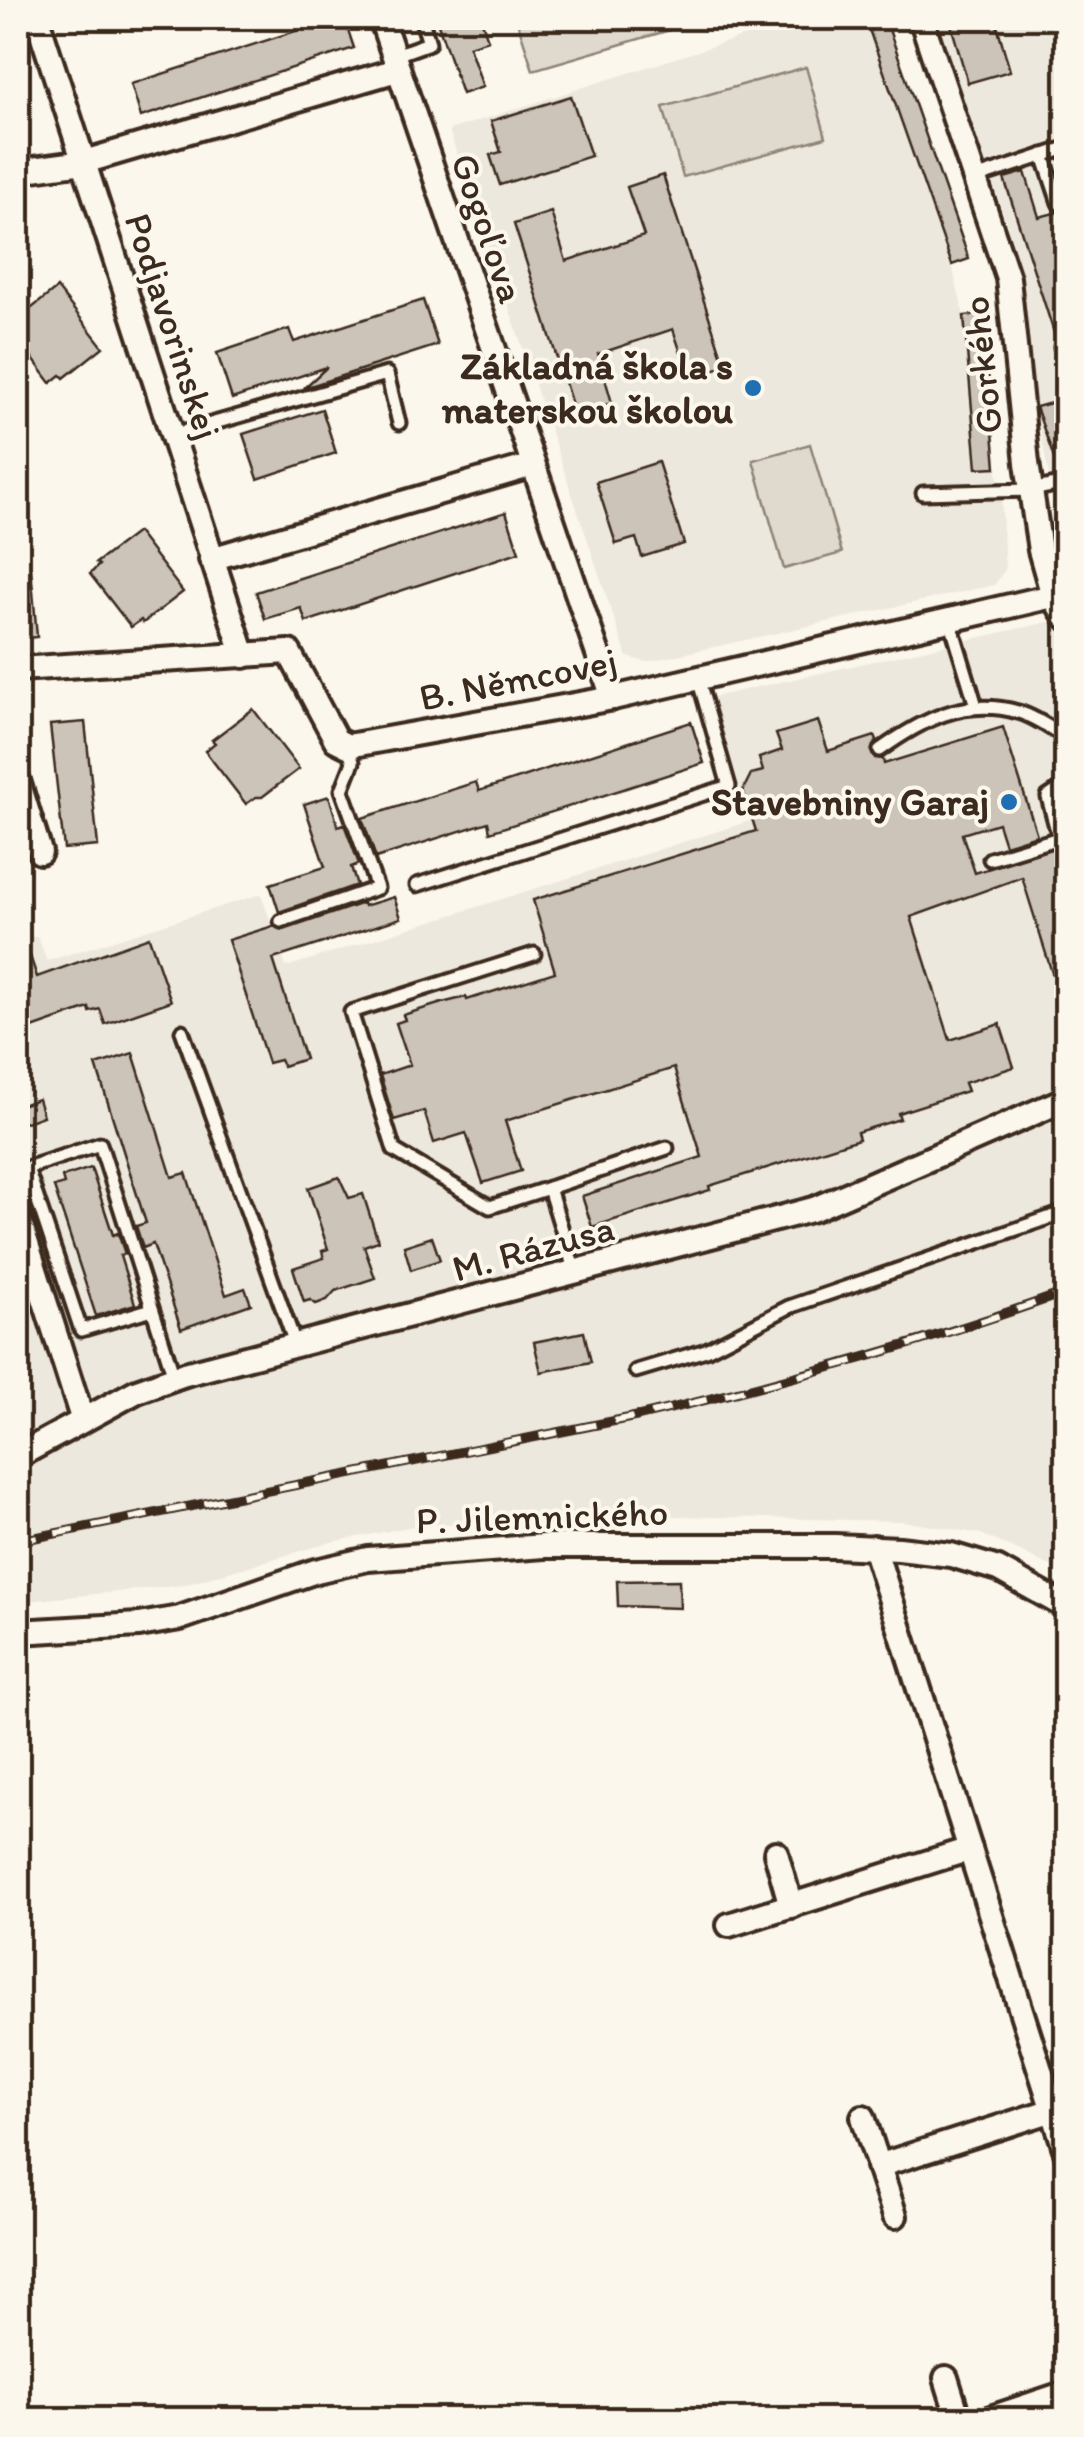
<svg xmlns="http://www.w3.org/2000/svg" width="1084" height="2437" viewBox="0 0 1084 2437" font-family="Itim,sans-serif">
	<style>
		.built { fill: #ede8dd }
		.green { fill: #dfd9ce; stroke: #8d8276; stroke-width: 2.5 }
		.building { fill: #ccc4b9; stroke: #3b2a1e; stroke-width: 2.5 }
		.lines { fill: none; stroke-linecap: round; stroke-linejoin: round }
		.service-casing { stroke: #3b2a1e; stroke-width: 19 }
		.minor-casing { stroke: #3b2a1e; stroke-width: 30 }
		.service { stroke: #fbf7ec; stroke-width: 11 }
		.minor { stroke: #fbf7ec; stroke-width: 22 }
		.rail-casing { stroke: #3b2a1e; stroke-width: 10 }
		.rail { stroke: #fbf7ec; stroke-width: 6; stroke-dasharray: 19; stroke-linecap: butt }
		.poi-dot { fill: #1f6fb2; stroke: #fbf7ec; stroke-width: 4 }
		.labels { text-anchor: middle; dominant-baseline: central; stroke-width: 8; stroke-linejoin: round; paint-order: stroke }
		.street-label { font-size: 38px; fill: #3b2a1e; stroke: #fbf7ec }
		.poi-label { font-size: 38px; font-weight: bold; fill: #3b2a1e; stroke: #fbf7ec; text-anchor: end }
	</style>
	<rect width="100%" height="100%" fill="#fbf7ec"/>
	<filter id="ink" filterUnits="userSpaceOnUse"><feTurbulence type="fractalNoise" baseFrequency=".01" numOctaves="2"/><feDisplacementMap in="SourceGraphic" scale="20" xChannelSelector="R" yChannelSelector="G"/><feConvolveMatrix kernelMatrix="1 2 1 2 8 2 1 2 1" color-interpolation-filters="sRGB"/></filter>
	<g filter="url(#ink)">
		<g class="built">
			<path d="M802 18H866L952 265 964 316 977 467H996L1001 491 1005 570 994 585 646 662 627 657 449 130Z"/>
			<path d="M935 18H1066V562L1041 435 1007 224Z"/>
			<path d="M1066 618V1577L1055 1568 981 1534 901 1521 673 1516 414 1526 332 1542 184 1585 18 1602V936L38 937 47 961 261 894 286 967 750 821 713 697Z"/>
		</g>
		<g class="green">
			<path d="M516 18H711L533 70Z"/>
			<path d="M806 67 826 137 683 177 663 107Z"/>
			<path d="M810 444 842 553 784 569 753 460Z"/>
		</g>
		<g class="building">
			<path d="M336 18H344L354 48 141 117 131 84Z"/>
			<path d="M436 18H481L488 40 469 46 483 87 462 94Z"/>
			<path d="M865 18H885L969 259 952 265Z"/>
			<path d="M949 18H995L1010 71 968 83Z"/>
			<path d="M571 96 591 156 500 185 490 155 501 152 491 121Z"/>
			<path d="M1025 172 1039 217 1066 210V336L1056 339 1004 178Z"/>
			<path d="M663 175 725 366 689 377 673 329 598 354 612 403 575 414 514 224 551 212 566 261 644 236 627 187Z"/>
			<path d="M57 288 103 347 64 378 61 375 51 383 18 339V319Z"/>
			<path d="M423 300 438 345 304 388 327 367 232 399 217 353 289 329 294 342Z"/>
			<path d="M983 314 996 467 977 468 964 316Z"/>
			<path d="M1066 399V474L1060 475 1036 407Z"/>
			<path d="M322 409 336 453 258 479 243 434Z"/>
			<path d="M658 462 684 544 642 557 636 538 616 544 596 482Z"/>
			<path d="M506 512 519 552 306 622 301 608 265 619 256 592Z"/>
			<path d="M137 532 183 592 143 623 141 620 131 627 90 574 99 565 96 563Z"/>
			<path d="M18 568H31L37 637 18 639Z"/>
			<path d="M253 709 299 769 262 797H256L246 804 205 751 215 743 212 740Z"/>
			<path d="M818 721 828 751 875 736 877 741 871 752 875 758 883 759 884 764 1003 727 1037 835 1005 845 998 823 962 834 975 873 1066 844V1004L1062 1005 1022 877 911 917 950 1040 1000 1024 1014 1067 964 1083 967 1091 898 1113 900 1119 857 1132 859 1139 709 1186 710 1190 592 1227 582 1196 702 1157 674 1068 505 1121 521 1171 483 1183 466 1133 434 1143 424 1111 394 1120 380 1075 410 1065 396 1023 405 1020 403 1015 442 1003 466 997 467 1000 555 972 533 900 756 831 743 790 751 774 763 771 759 758 782 750 776 734Z"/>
			<path d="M85 722 98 846 64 849 50 725Z"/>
			<path d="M691 722 704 763 490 832 488 822 376 858 362 818 476 782 479 791Z"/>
			<path d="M329 796 338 826 344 824 359 864 351 867 357 885 279 912 270 884 325 867 304 804Z"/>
			<path d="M394 897 401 918 273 959 305 1059 283 1066 280 1060 268 1063 228 940 273 926 284 930 363 903 364 906Z"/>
			<path d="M18 929H21L37 977 149 937 171 1001 105 1024 100 1009 90 1012 89 1008 18 1033Z"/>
			<path d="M133 1053 172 1177 186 1173 226 1295 245 1288 251 1304 181 1329 153 1244 143 1248 136 1226 146 1223 96 1065Z"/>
			<path d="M38 1099 43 1116 18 1125V1106Z"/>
			<path d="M91 1168 113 1235 118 1233 125 1254 120 1256 135 1304 96 1316 54 1187 64 1184 62 1177Z"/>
			<path d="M339 1177 349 1198 363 1194 378 1241 364 1246 375 1278 335 1291 327 1300 316 1304 310 1300 304 1302 293 1268 324 1258 322 1251 328 1249 308 1188Z"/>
			<path d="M432 1237 440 1260 411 1270 404 1246Z"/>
			<path d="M584 1332 591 1362 541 1372 534 1342Z"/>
			<path d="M679 1580 680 1608 618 1606 617 1581Z"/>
		</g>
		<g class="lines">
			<g class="service-casing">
				<g id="service">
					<path d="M393 56 429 43 421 18"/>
					<path d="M1043 155 1059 203 1066 200"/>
					<path d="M975 178 1066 148"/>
					<path d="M1061 347 1066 345"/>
					<path d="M172 435 387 374 399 423"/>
					<path d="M923 493 1031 490 1066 483"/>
					<path d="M950 620 976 706"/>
					<path d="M880 750C922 720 964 697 1018 712 1034 716 1051 729 1066 737"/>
					<path d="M990 859 1059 838 1048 797 1066 785"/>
					<path d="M417 885 729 786 698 678"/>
					<path d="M281 921 377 888 342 790 353 762 348 746"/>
					<path d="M534 954 351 1012 394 1150 490 1207 549 1188 575 1272"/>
					<path d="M182 1031 296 1346"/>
					<path d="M549 1188 667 1148"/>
					<path d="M152 1309 81 1330 27 1168 100 1144 174 1377"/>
					<path d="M636 1371 706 1350 789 1307 1066 1212"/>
				</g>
			</g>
			<g class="minor-casing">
				<g id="minor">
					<path d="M37 18 244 656"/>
					<path d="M381 18 613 698"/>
					<path d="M921 18 1008 278 1027 463 1040 550 1053 596 1066 617"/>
					<path d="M18 171 84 162 397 70"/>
					<path d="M211 559 533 465"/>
					<path d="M18 669 289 652 336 740 348 746 613 698 1053 596"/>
					<path d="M18 781 40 852"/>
					<path d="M18 1216 82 1418"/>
					<path d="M18 1456 137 1391 185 1374 814 1209 1066 1099"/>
					<path d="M874 1547 1066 2152"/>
					<path d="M18 1632 139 1625 180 1618 316 1571 368 1559 544 1546H835L899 1549 951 1555 998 1569 1066 1607"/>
					<path d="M776 1853 791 1906"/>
					<path d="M729 1925 970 1849"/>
					<path d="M863 2117 895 2216"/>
					<path d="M878 2166 1053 2110"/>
					<path d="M946 2378 959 2420"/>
					<path d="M985 2420 1066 2393"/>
				</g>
			</g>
			<use href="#service" class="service"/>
			<use href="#minor" class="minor"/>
			<g class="rail-casing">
				<path id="rail" d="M18 1541 639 1416C784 1382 926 1343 1066 1292"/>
			</g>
			<use href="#rail" class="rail"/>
		</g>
	</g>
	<g class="poi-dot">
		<circle cx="753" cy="388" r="10"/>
		<circle cx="1009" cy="802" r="10"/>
	</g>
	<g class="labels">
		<g class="street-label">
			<text transform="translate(488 228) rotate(71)">Gogoľova</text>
			<text transform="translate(173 326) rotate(72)">Podjavorinskej</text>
			<text transform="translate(982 365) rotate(-96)">Gorkého</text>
			<text transform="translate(518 679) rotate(-11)">B. Němcovej</text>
			<text transform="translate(533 1248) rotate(-15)">M. Rázusa</text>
			<text transform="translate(542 1516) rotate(-2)">P. Jilemnického</text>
		</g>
		<g class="poi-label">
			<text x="733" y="366">Základná škola s<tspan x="733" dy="44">materskou školou</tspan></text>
			<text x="989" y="802">Stavebniny Garaj</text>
		</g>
	</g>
	<rect width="1084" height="2437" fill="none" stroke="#fbf7ec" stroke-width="60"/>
	<rect x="30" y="30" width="1024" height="2377" fill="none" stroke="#3b2a1e" stroke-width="4" filter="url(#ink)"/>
</svg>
